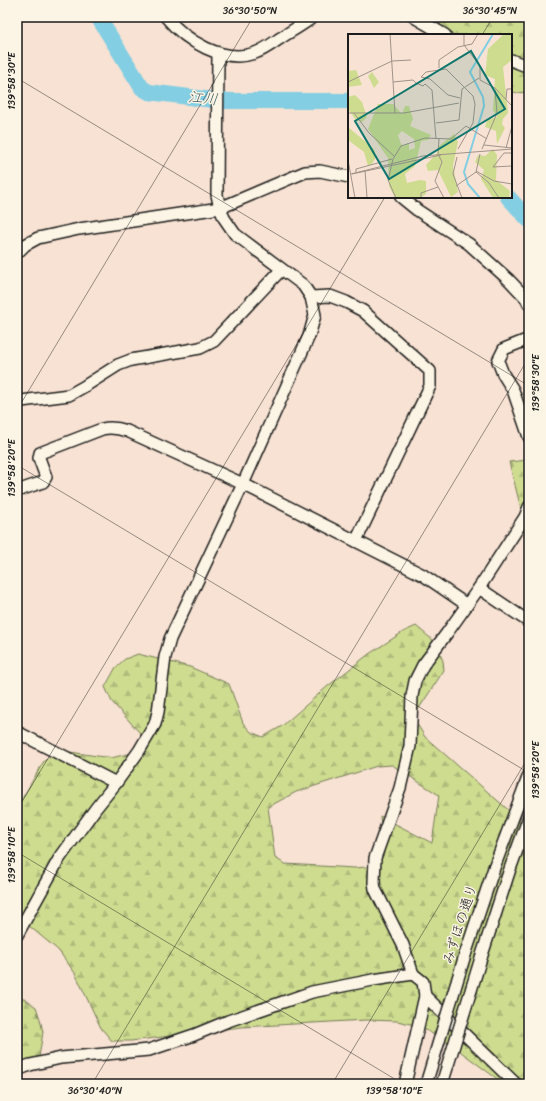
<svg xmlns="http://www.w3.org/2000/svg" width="546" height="1101" viewBox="0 0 546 1101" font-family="Sriracha,'Klee One',sans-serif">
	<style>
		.forest { fill: url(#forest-firs); stroke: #757c56; fill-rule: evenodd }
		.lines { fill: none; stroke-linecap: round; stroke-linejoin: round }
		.river { stroke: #83cee3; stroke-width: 16 }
		.minor-casing { stroke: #1c1c1c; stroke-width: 14 }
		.minor { stroke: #fcf5e5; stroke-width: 11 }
		.minor-bridge-casing { stroke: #1c1c1c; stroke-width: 14; stroke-linecap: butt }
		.minor-bridge { stroke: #fcf5e5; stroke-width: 11 }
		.ticks { fill: none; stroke: #1c1c1c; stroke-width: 1; stroke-opacity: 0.45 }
		.labels { text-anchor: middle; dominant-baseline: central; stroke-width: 3; stroke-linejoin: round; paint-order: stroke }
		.street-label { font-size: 14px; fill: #1c1c1c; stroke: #fcf5e5 }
		.water-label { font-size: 15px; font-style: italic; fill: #405a62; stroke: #fcf5e5 }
		.inset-river { fill: none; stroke: #83cee3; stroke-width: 2 }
		.inset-road { fill: none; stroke: #a0938a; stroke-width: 1 }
		.view { fill: #0f766e; fill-opacity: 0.15; stroke: #0f766e; stroke-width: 2 }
		.inset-edge { fill: none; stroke: #1c1c1c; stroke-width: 2 }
		.neatline { fill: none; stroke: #1c1c1c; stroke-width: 1.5 }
		.ticks-label { font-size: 10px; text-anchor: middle; fill: #1c1c1c }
	</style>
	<defs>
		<pattern id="forest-firs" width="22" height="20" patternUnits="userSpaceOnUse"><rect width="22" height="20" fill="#cedc90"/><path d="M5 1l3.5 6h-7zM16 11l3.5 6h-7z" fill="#b0bc7c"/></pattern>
	</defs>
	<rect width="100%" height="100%" fill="#f8e2d3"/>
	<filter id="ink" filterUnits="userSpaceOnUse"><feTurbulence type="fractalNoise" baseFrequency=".025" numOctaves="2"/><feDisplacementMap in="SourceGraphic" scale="8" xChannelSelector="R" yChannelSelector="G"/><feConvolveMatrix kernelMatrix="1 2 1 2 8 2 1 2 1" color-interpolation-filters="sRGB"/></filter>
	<g filter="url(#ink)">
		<g class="forest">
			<path d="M438 17H529V92L517 93 511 91V35H444Z"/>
			<path d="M529 460V586L526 528 509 462Z"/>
			<path d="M416 626 435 642 443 661 444 670 416 713 417 724 425 737 529 828V1084H504L453 1046 419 1026 397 1021 366 1020 241 1027 131 1041H112L101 1028 75 973 58 950 17 916V807L44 761 52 756 70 752 111 758 140 751 149 743 112 702 105 687 116 667 125 659 138 654 190 667 229 684 243 723 251 732 263 737 282 726 328 686 369 654 403 632ZM392 765 439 795 432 843 380 816 384 854 377 866 355 868 285 864 275 858 268 807 296 792 377 766Z"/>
			<path d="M17 998 24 999 36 1007 40 1019 43 1032 39 1057 34 1063 17 1072Z"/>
		</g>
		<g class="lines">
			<g class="river">
				<path d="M98 17 142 88 149 92 221 101H349"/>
				<path d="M508 197 529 220"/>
			</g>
			<g class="minor-casing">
				<g id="minor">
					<path d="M166 17C186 41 223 64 255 53 264 50 272 44 279 39 290 32 302 25 313 17"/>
					<path d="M414 17 445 35"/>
					<path d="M511 60 529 67"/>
					<path d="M401 197 417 210 469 244 509 280 526 298 529 304"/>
					<path d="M17 253 25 245 38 238 79 229 220 208 305 172 320 171 349 177"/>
					<path d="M311 297 330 296 346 302 363 311 430 371V386L356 541"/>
					<path d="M529 339 504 349 498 361 503 374 513 390 529 437"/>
					<path d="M17 403 21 401 69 395 85 386 118 365 131 360 200 348 214 341 281 270"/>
					<path d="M17 491 43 482 46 477 39 458 40 453 102 429C111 427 118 428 127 431L243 484 423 575 467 605"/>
					<path d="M479 588 529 622"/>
					<path d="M17 732 116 783"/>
					<path d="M17 935 59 859 96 808 116 783 139 751 155 724 158 712 165 657 170 639 243 484 309 336 315 315 311 297 303 285 235 234 224 218 220 208 217 195 218 53"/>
					<path d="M465 955 495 865 529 775"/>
					<path d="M481 958 510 869 529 817"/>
					<path d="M425 996 516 1084"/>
					<path d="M17 1070 30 1065 61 1058 149 1050 194 1035 228 1021 312 992 373 980 413 974"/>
					<path d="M405 1084 425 996 423 982 413 974 403 945 375 889 374 882 375 858 400 788 410 746 412 696 415 681 423 665 447 633 479 588 525 517 529 507"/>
				</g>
			</g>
			<use href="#minor" class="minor"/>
			<g class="minor-bridge-casing">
				<g id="minor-bridge">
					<path d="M426 1084 465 955"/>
					<path d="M442 1084 481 958"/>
				</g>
			</g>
			<use href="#minor-bridge" class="minor-bridge"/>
		</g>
	</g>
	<path class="ticks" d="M482 35 493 17M17 78 529 386M17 410 253 17M17 465 529 773M17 810 385 197M17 852 403 1084M92 1084 529 357M332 1084 529 756"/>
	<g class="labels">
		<g class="street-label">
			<text transform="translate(460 924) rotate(-72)">みずほの通り</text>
		</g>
		<g class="water-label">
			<text transform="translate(203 98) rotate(6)">江川</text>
		</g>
	</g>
	<g transform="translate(348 34)">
		<rect width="164" height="164" fill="#f8e2d3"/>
		<path d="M156 0H164V26L155 33 160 79 155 85 154 90 157 94 149 110 148 97 137 93 139 86 149 83 145 76 147 45 137 41 140 15ZM8 36 14 51 0 53V37ZM24 38 31 48 26 54 20 42ZM7 61 14 68 19 83 14 88 7 85 0 75V63ZM30 70H45L54 80 57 72H61L65 85 62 92 83 101 80 106 73 107 67 132 57 140 59 149 72 146 78 147V160L72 164H47L41 152 40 124 20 95ZM54 97 66 105 67 114 61 116V109L55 112 53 110 50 101ZM0 93 26 115 28 123 24 130 20 132 16 118 0 106ZM106 100 110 108 105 132 110 158 103 163 90 136 80 137 78 131 89 119 91 112ZM145 115 149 121 148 146 162 157 161 164H145L133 145 136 136 127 128 130 121 137 122Z" fill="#cedc90" fill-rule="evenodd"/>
		<path class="inset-river" d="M132 164 120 150 116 138 136 72 135 63 122 38 145 0"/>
		<path class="inset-road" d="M42 0 47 79M116 0V11L132 32V46L147 54 164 72M91 34V26L110 13 124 10 130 0M73 43 78 38 98 35 125 62 127 70 125 89 110 115M73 43 82 45 100 61 112 64M0 48 44 27 63 26M45 48 65 46 68 49 75 52 77 50 84 56 88 105M158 65 159 55H164M0 79H56L111 69M6 79 21 99 46 122M88 89 111 86 114 55 131 44M91 105 90 120 94 128 87 147 96 164M136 111 164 114M158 114 164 92M134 115 149 79 147 56M164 119H156L145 133 164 132M109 123 105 140 114 164M0 126 7 164M17 136 19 164M128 137 146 147 164 150M8 138V135L44 125M128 138 141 149 151 164M3 140 75 122 164 115M4 140 93 121M108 152 128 138 132 120M48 164 40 146 45 125 53 112 77 104 103 105 118 92 139 105M73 164V159L90 153"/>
		<path class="view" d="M123 17 157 75 41 145 7 87Z"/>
		<rect width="164" height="164" class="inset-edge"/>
	</g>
	<rect width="546" height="1101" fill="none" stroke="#fcf5e5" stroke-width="44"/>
	<rect x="22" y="22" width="502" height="1057" class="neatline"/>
	<g class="ticks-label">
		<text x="250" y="14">36°30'50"N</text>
		<text x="490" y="14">36°30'45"N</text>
		<text transform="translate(11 81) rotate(-90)" y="4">139°58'30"E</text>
		<text transform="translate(535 383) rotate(-90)" y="4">139°58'30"E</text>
		<text transform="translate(11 468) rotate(-90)" y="4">139°58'20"E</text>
		<text transform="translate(535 770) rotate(-90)" y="4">139°58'20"E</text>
		<text transform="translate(11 855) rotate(-90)" y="4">139°58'10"E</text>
		<text x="95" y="1094">36°30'40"N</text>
		<text x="394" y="1094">139°58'10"E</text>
	</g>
</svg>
